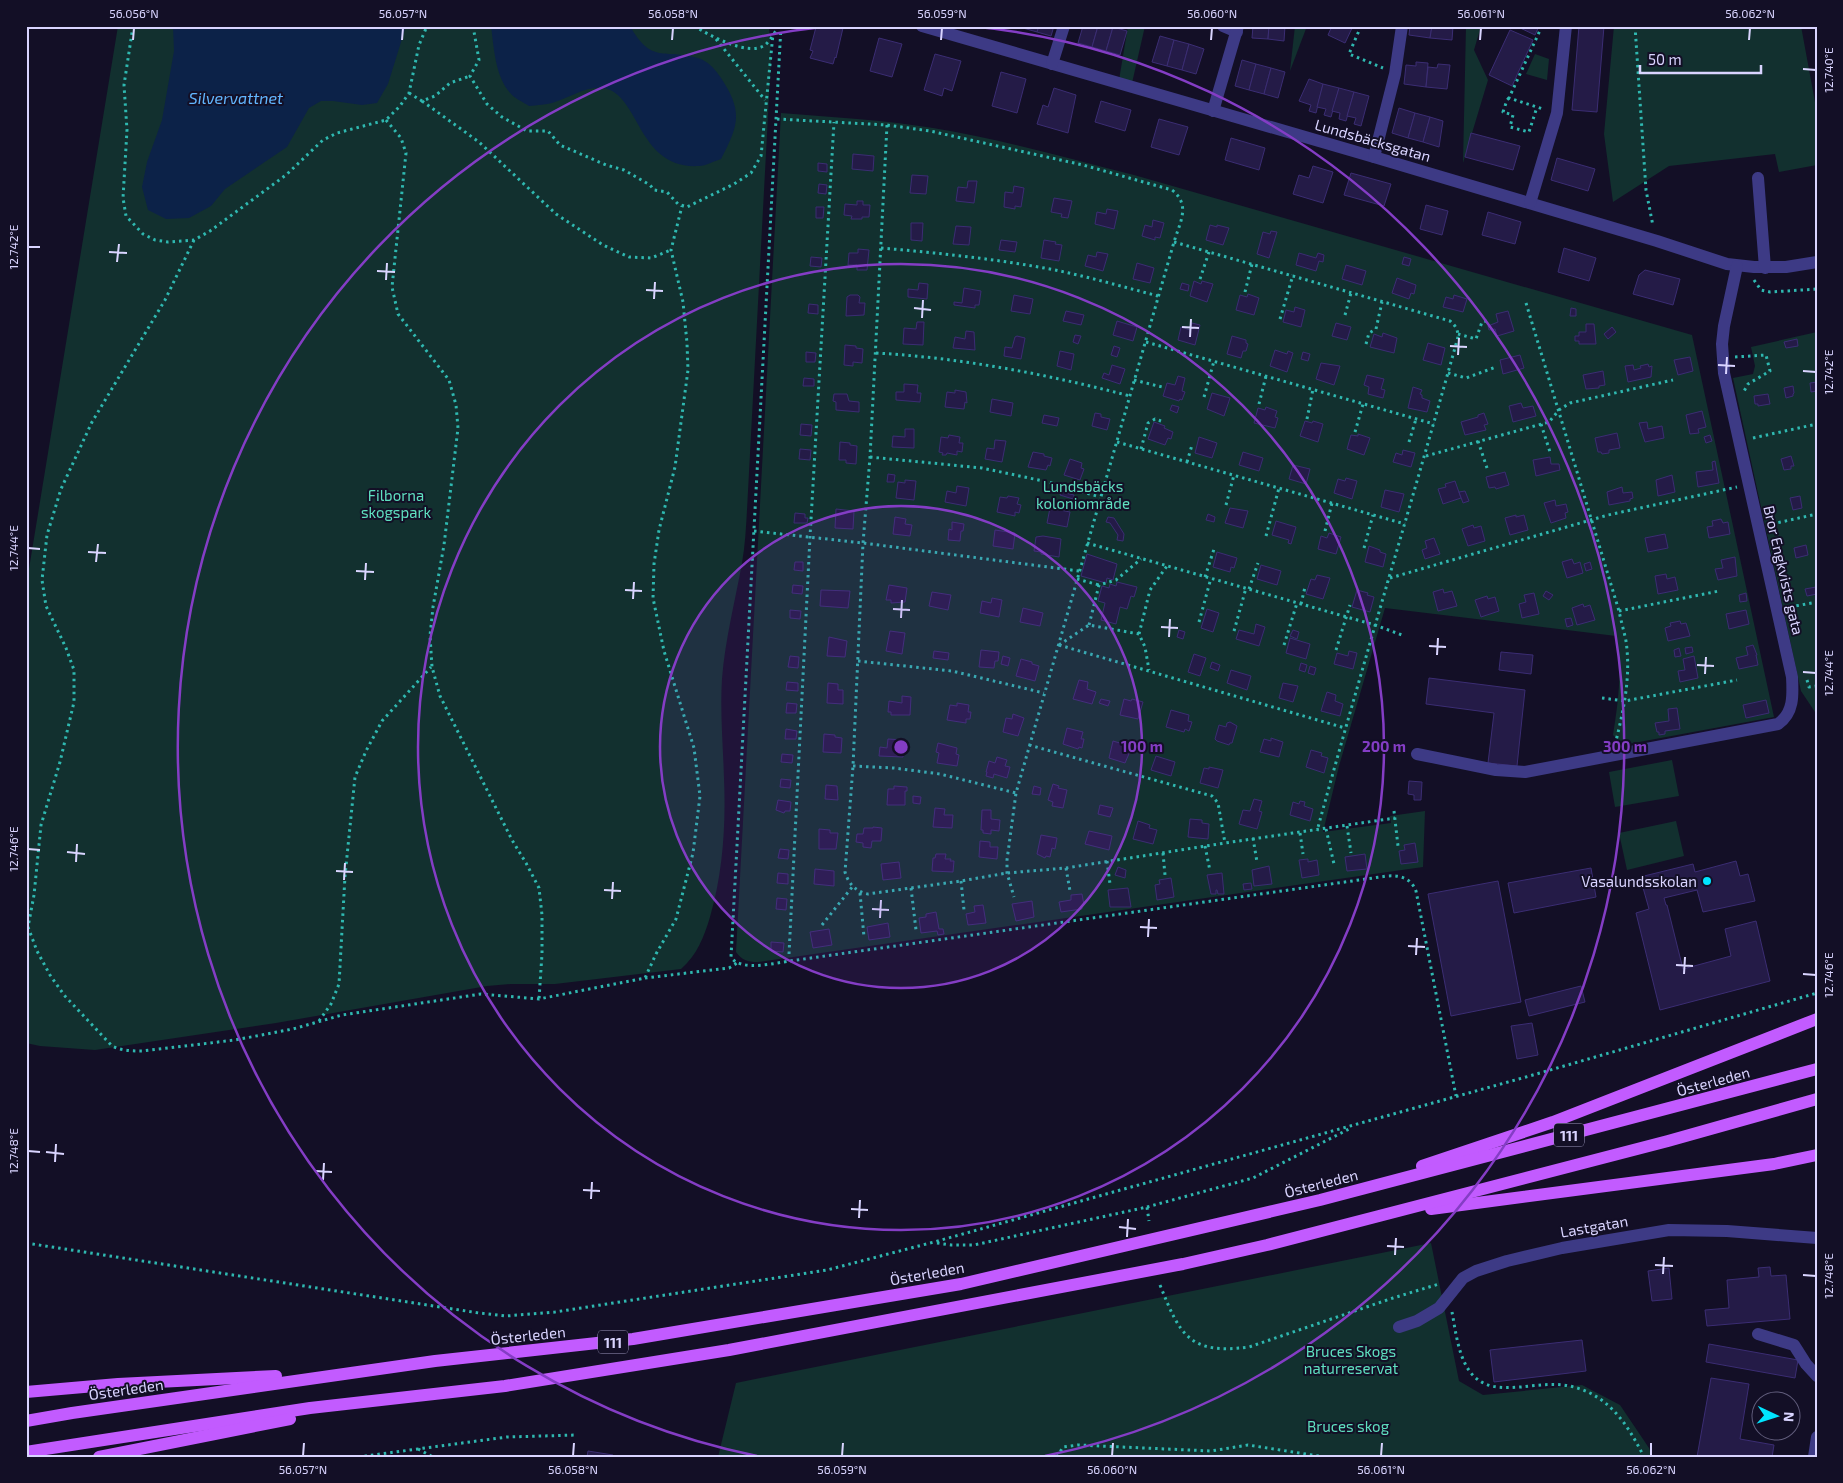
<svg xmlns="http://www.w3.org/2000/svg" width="1843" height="1483" viewBox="0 0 1843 1483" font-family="'Exo 2',sans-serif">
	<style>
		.green { fill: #12302f }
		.water { fill: #0c2248 }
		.building { fill: #241b47; stroke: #3b2d73 }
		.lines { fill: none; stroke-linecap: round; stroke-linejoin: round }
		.path { stroke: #2fb8b0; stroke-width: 3; stroke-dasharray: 2.5 4; stroke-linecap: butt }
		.minor { stroke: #3d3a85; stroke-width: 12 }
		.major { stroke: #c25bff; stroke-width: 12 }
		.ticks { fill: none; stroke: #d9d4ff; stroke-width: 2 }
		.ring { fill: none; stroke: #843dc5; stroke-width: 2.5 }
		.poi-dot { fill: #00e5ff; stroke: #130f26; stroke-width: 2 }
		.labels { text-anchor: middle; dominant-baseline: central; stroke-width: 4; stroke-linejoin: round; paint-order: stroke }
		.shield { fill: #130f26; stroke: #9e99be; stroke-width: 1 }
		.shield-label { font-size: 14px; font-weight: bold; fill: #d9d4ff }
		.street-label { font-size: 15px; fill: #d9d4ff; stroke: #130f26 }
		.park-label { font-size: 15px; fill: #5fe0c0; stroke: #130f26 }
		.poi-label { font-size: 15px; fill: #d9d4ff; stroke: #130f26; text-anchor: end }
		.water-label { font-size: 16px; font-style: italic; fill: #62b6ff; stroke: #130f26 }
		.centre { fill: #843dc5; stroke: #130f26; stroke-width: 2.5 }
		.ring-label { font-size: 15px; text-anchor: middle; font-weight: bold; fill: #843dc5; stroke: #130f26; stroke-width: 4; stroke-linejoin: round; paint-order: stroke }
		.neatline { fill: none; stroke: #d9d4ff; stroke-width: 2 }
		.ticks-label { font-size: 12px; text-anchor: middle; fill: #d9d4ff }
	</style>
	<rect width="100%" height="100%" fill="#130f26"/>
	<g class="green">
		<path d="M118 26H769L771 59 747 510C746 528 745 546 742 563 735 602 725 640 722 679 720 712 723 744 724 778 726 824 723 873 710 917 704 937 697 955 681 969L555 984H511L487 986 276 1023 95 1050 40 1046 26 1043V587Z"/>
		<path d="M1128 26H1145L1132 83 1119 80Z"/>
		<path d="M1295 26H1307L1290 71Z"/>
		<path d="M1466 26H1481L1474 50 1488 80 1463 163Z"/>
		<path d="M1614 26H1801L1817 113V165L1779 172 1775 154 1669 166 1613 202 1604 134Z"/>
		<path d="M1535 54 1549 59 1547 80 1526 74Z"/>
		<path d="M781 113C832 117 883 120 933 128 1001 139 1067 158 1134 175L1692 335 1774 717 1623 745 1613 735C1618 703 1623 668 1616 636L1385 608 1339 766 1323 832 1391 823 1390 816 1425 811 1423 867 758 962C747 962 742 960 736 952Z"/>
		<path d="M1817 332V715L1801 691 1733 378 1753 374 1755 366 1751 347Z"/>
		<path d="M1672 760 1679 796 1615 807 1609 772Z"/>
		<path d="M1676 821 1684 856 1627 870 1619 833Z"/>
		<path d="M1431 1243 1459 1381 1483 1395 1582 1385 1620 1405 1649 1448 1652 1457H718L736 1383Z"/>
	</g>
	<g class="water">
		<path d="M173 26H406L388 84 377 103 362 105 333 101H321L309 108 287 147 225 189 211 206 189 218 166 219 148 210 142 187 147 162 162 120 174 51Z"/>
		<path d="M491 26H630C652 65 664 48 698 58 708 61 715 69 721 78 743 111 739 125 721 159 714 161 706 166 699 166 637 170 640 93 603 88 586 86 571 97 555 102 547 105 537 105 529 106 523 102 516 99 512 95 495 78 494 48 491 26Z"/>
	</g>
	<g class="building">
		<path d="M819 26 843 28 836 58 835 57 833 64 810 58 813 51 810 50 816 27 819 28Z"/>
		<path d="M1024 26H1039L1037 32 1023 28Z"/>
		<path d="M1039 26H1054L1051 36 1037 32Z"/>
		<path d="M1083 26H1098L1092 47 1078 43Z"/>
		<path d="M1098 26 1113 27 1106 51 1092 47Z"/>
		<path d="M1253 26H1269L1268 39 1252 38Z"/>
		<path d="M1269 26H1285L1284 41 1268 39Z"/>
		<path d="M1332 26H1353L1345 43 1328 35Z"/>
		<path d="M1410 26H1432L1430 38 1409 35Z"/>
		<path d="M1432 26H1453L1452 40 1430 38Z"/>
		<path d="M1516 26H1539L1535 35Z"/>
		<path d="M1579 26H1604L1597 112 1572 110Z"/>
		<path d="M1113 27 1127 31 1120 55 1106 51Z"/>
		<path d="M1510 30 1533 40 1512 86 1489 75Z"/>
		<path d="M1160 36 1174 40 1167 66 1152 62Z"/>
		<path d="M879 38 902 44 892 77 870 71Z"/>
		<path d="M1174 40 1189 44 1182 70 1167 66Z"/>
		<path d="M1189 44 1204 49 1196 74 1182 70Z"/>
		<path d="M935 54 961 61 952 91 944 88 942 96 924 90Z"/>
		<path d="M1242 60 1256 64 1249 90 1235 86Z"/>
		<path d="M1416 62 1428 63 1426 87 1404 84 1406 65 1416 66Z"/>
		<path d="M1256 64 1271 68 1264 94 1249 90Z"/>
		<path d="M1438 64 1450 65 1447 89 1426 87 1428 67 1437 68Z"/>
		<path d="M1271 68 1285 72 1278 98 1264 94Z"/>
		<path d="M1001 72 1026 79 1017 113 992 106Z"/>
		<path d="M1309 79 1323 84 1316 113 1309 111 1311 105 1299 101Z"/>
		<path d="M1323 84 1339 88 1331 117 1324 115 1326 109 1317 107Z"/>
		<path d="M1054 88 1076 95 1068 133 1037 124 1043 105 1048 107Z"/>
		<path d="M1339 88 1354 92 1346 121 1339 119 1340 113 1332 111Z"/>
		<path d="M1354 92 1369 96 1361 126 1354 124 1356 118 1347 116Z"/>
		<path d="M1101 101 1131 110 1125 131 1095 122Z"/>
		<path d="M1399 108 1415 113 1408 138 1392 133Z"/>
		<path d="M1415 113 1430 117 1423 142 1408 138Z"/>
		<path d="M1430 117 1443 121 1439 147 1423 142Z"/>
		<path d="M1159 119 1188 127 1179 155 1151 147Z"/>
		<path d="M1471 133 1520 146 1513 170 1465 157Z"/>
		<path d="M1231 138 1265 148 1259 170 1225 160Z"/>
		<path d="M853 154 874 156 873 171 852 169Z"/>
		<path d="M1557 158 1595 169 1588 191 1551 180Z"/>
		<path d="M818 163 827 164V172L818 171Z"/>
		<path d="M1313 166 1333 172 1323 203 1293 194 1299 175 1309 178Z"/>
		<path d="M1351 173 1391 184 1384 206 1344 195Z"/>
		<path d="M912 175 928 176 926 194 910 193Z"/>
		<path d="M968 181H977L974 203 956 201 958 187 967 188Z"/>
		<path d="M819 184 827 185 826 194 818 193Z"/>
		<path d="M1014 186 1024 188 1021 207 1015 206V209L1004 207 1005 192 1013 193Z"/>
		<path d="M1054 198 1072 201 1068 218 1061 217 1062 214 1051 212Z"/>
		<path d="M857 201H863V205H870L869 217H862V219H851L852 216 844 215 845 204 857 205Z"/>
		<path d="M1426 205 1448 211 1442 235 1420 229Z"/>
		<path d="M816 207H824L823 218H816Z"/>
		<path d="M1107 209 1118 211 1114 229 1095 224 1097 212 1106 214Z"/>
		<path d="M1488 212 1521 222 1515 244 1482 235Z"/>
		<path d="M1153 220 1164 223 1160 238 1155 237V240L1142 236 1145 225 1152 227Z"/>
		<path d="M911 223H923L922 241 911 240Z"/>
		<path d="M1210 225 1217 227V225L1229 228 1223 245 1206 240Z"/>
		<path d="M956 226 971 227 969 245 953 244Z"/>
		<path d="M1271 231 1277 232 1269 258 1257 254 1263 232 1270 234Z"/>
		<path d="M1001 240 1017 242 1015 252 999 250Z"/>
		<path d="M1044 240 1056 242 1055 244 1062 245 1059 261 1041 258Z"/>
		<path d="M1564 248 1596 258 1589 281 1558 272Z"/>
		<path d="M858 249 869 250 867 270H857V265H848L849 253H858Z"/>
		<path d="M1097 252 1108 254 1103 271 1085 266 1088 255 1096 257Z"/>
		<path d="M1299 253 1316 258 1318 253 1324 255 1323 262 1319 261 1316 271 1296 265Z"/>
		<path d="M811 257 822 258 821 267 810 266Z"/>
		<path d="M1404 257 1411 259 1409 266 1402 264Z"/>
		<path d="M1137 263 1154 268 1150 283 1133 279Z"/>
		<path d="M1346 265 1366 271 1362 285 1342 279Z"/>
		<path d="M1645 270 1680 279 1673 305 1633 294 1639 275Z"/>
		<path d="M1397 278 1416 285 1414 294 1411 293 1409 299 1392 293Z"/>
		<path d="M1194 281 1201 284 1202 281 1213 284 1207 302 1190 296Z"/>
		<path d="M919 283 928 284 927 299 908 297V289L918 290Z"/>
		<path d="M1182 283 1189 285 1188 291 1180 289Z"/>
		<path d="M964 288 981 291 979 305H975V308L954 305V302L962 303Z"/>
		<path d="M1248 294 1259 298 1254 315 1236 310 1240 295 1247 297Z"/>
		<path d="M850 295H858L860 297 859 303H865L864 315 846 316 847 297Z"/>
		<path d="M1014 295 1033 299 1030 314 1011 311Z"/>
		<path d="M1454 295 1467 299 1463 312 1443 307 1446 297 1453 299Z"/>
		<path d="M809 304 818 305V314L808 313Z"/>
		<path d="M1295 307 1305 310 1301 327 1283 322 1286 310 1294 312Z"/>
		<path d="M1571 308 1576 309V316H1570Z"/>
		<path d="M1066 311 1084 315 1081 325 1063 321Z"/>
		<path d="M1508 311 1514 331 1497 336 1495 329 1489 330 1488 326 1498 322 1496 314Z"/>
		<path d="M1117 321 1137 327 1133 341 1113 335Z"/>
		<path d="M917 322H924L923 345 903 344 904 328 916 329Z"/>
		<path d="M1192 323 1200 325 1195 345 1178 340 1181 327 1190 330Z"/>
		<path d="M1336 323 1351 327 1347 340 1332 336Z"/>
		<path d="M1586 324H1594L1596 344H1579V341H1575V336H1579V332H1586Z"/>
		<path d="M1612 327 1616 332 1608 339 1604 334Z"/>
		<path d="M966 331 974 332 975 350 953 348 955 337 965 339Z"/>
		<path d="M1383 333 1397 338 1394 353 1370 347 1374 334 1382 337Z"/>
		<path d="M1075 335 1081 336 1078 344 1073 342Z"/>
		<path d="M1017 336 1025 338 1021 359 1004 356 1005 347 1012 348 1015 337Z"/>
		<path d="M1232 336 1246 340V343L1248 344 1246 351H1243L1241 358 1227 354Z"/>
		<path d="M1797 339 1798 346 1786 348 1784 342Z"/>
		<path d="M1428 343 1445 348 1441 365 1423 360Z"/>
		<path d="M845 345 856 346V348L863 349 862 363 853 362V366L844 365Z"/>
		<path d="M1114 346 1120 348 1117 357 1111 355Z"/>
		<path d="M1275 350 1287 354 1288 351 1293 353 1287 372 1270 366Z"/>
		<path d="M1060 351 1074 354 1071 370 1057 366Z"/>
		<path d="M806 352 816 353 815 362H806Z"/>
		<path d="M1303 352 1310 354 1308 361 1301 359Z"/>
		<path d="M1520 355 1524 368 1503 374 1500 360Z"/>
		<path d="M1690 357 1693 371 1678 375 1674 360Z"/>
		<path d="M1321 363 1340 366 1334 385 1316 379Z"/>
		<path d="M1648 364 1649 367 1652 366 1651 377 1628 382 1625 366 1633 365 1634 370 1641 368 1640 366Z"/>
		<path d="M1112 365 1125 369 1120 384 1102 378 1104 373 1109 375Z"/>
		<path d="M1603 371 1605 385 1599 386V388L1586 389 1583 375Z"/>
		<path d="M1367 375 1384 379 1381 389 1385 390 1383 398 1368 394 1369 387 1364 385Z"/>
		<path d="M1178 376 1185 378 1182 391 1185 392 1182 400 1180 399 1179 401 1163 396 1167 383 1175 385Z"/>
		<path d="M804 378 814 379V386H803Z"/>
		<path d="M1817 382V391L1811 392 1810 383Z"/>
		<path d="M904 384 918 385 917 393H921L920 402 896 400V392H904Z"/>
		<path d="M1793 386 1794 393 1793 394V396L1786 398 1784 388Z"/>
		<path d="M1413 387 1422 390 1420 394 1422 395V398L1430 401 1427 412 1408 408Z"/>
		<path d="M955 390 966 392 967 403 965 402 964 409 945 407 947 392 955 393Z"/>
		<path d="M1212 393 1230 398 1224 416 1207 409Z"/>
		<path d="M834 394H847L849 401 859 402V412L836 410V402L833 401Z"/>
		<path d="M1768 394 1770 404 1758 406V404H1755L1754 396Z"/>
		<path d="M992 399 1013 403 1011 416 990 412Z"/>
		<path d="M1521 403 1523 408 1533 406 1536 416 1513 422 1509 406Z"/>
		<path d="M1172 405 1179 407 1177 413 1170 410Z"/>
		<path d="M1266 407 1277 411 1275 417 1278 418 1275 428 1254 423 1258 408 1265 410Z"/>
		<path d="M1702 411 1706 427 1698 429 1699 433 1690 434 1686 415Z"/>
		<path d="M1095 413 1101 414V417L1110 419 1107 430 1092 426Z"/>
		<path d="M1484 413 1488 424 1484 425 1486 430 1465 435 1461 422 1478 417V415Z"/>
		<path d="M1044 415 1059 418 1057 426 1042 423Z"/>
		<path d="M1305 421 1312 423 1313 421 1323 424 1318 442 1300 436Z"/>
		<path d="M1154 422 1165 426 1164 428 1173 432 1171 439 1168 438 1165 445 1148 439Z"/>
		<path d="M1647 422 1648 429 1662 426 1664 438 1645 442 1639 423Z"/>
		<path d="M801 424 812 425 811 436 800 435Z"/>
		<path d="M905 429H914V448L892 447 893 436 905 437Z"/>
		<path d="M1617 433 1620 448 1609 450V453L1602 454 1601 452H1598L1595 438Z"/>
		<path d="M1358 434 1370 438 1364 455 1347 449 1351 435 1358 436Z"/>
		<path d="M949 435 960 437 959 443H963L962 452 957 451V455L947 453 946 455H942L943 453 939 452 941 437 948 438Z"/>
		<path d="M1710 435 1712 441 1706 443 1704 437Z"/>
		<path d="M1199 437 1217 443 1212 458 1195 453Z"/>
		<path d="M995 440 1006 441 1002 462 985 459 987 448 994 449Z"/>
		<path d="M840 442 850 443V445L857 446 856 464 846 463V460H839Z"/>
		<path d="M800 449 811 450 810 460 799 459Z"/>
		<path d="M1403 450 1415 453 1411 467 1393 462 1396 453 1402 455Z"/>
		<path d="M1033 452 1044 454V456L1052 458 1050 466 1048 465 1046 470 1028 467Z"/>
		<path d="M1243 452 1263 458 1259 471 1239 465Z"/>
		<path d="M1791 456 1794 466H1791V469L1784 470 1781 459Z"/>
		<path d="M1550 457 1551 464H1559L1560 470 1536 476 1533 460Z"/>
		<path d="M1070 459 1082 463 1081 468 1084 469 1080 480 1064 475Z"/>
		<path d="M1715 461 1719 483 1698 487 1696 472 1713 470 1712 462Z"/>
		<path d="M1293 465 1310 469 1306 484 1289 479Z"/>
		<path d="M1505 472 1509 485 1496 489 1495 487 1489 488 1486 477Z"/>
		<path d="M888 474 895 475 894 482H887Z"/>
		<path d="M1672 475 1675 492 1658 496 1656 480Z"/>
		<path d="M1346 478 1357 481 1352 499 1334 493 1338 479 1345 481Z"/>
		<path d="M905 480 916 481 914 500 896 498 898 482 905 483Z"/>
		<path d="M1455 481 1461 498 1443 504 1438 489 1446 487 1445 484Z"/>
		<path d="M957 486 969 488 966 506 945 502 947 491 956 493Z"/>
		<path d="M1622 487 1623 493 1632 492 1633 498 1630 499V501L1609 505 1607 492Z"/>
		<path d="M1385 490 1404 494 1399 512 1381 507Z"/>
		<path d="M1465 491 1469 501 1463 503 1459 492Z"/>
		<path d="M1061 492 1074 495 1073 499 1060 495Z"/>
		<path d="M1008 496 1019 498 1017 504 1021 505 1019 513 1015 512V516L997 512 1000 497 1007 498Z"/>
		<path d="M1800 496 1802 508 1793 510 1790 498Z"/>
		<path d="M1555 500 1556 506 1566 504 1568 512 1565 513 1566 518 1551 523 1544 503Z"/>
		<path d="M1050 508 1070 512 1067 527 1047 523Z"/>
		<path d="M1230 508 1248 511 1243 528 1225 523Z"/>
		<path d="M836 509 854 511 853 529 835 528Z"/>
		<path d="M795 513 805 514V518H808L807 523H794Z"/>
		<path d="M1208 514 1215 517 1214 522 1206 520Z"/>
		<path d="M1516 515V517L1524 515 1528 530 1510 535 1505 518Z"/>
		<path d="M895 517 906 519 905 524 912 525 910 536 893 534Z"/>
		<path d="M1108 517 1114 518 1124 534 1123 541 1117 540 1118 535 1110 523 1106 522Z"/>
		<path d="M1721 519 1723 523 1728 522 1730 534 1709 538 1707 527 1713 526 1712 521Z"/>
		<path d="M1276 521 1296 527 1291 544 1288 543 1289 540 1272 535Z"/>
		<path d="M952 522 964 524 963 531H961L960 541 948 540 949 529 952 530Z"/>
		<path d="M1473 525 1474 528 1481 526 1485 541 1468 546 1462 529Z"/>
		<path d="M995 530 1015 533 1013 549 993 546Z"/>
		<path d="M1329 533 1341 537 1336 554 1318 549 1321 536 1327 538Z"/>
		<path d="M1665 534 1668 548 1648 552 1645 538Z"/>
		<path d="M1043 536 1061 539 1059 557 1041 554V552L1034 551 1036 537Z"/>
		<path d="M1434 538 1440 554 1425 559 1422 550 1427 548 1425 541Z"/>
		<path d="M1806 545 1808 555 1796 558 1794 548Z"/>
		<path d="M1369 546 1380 550V552L1386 554 1383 567 1365 562Z"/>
		<path d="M1217 552 1237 558 1234 568 1231 567 1230 572 1213 567Z"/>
		<path d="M1087 554 1117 564 1113 580 1107 578 1106 583 1081 576Z"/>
		<path d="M1735 557 1737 576 1718 580 1715 569 1723 568 1721 560Z"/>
		<path d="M1572 559 1574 564 1580 562 1583 573 1567 578 1562 562Z"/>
		<path d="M795 562H803V571L794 570Z"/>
		<path d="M1590 562 1592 569 1586 571 1584 564Z"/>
		<path d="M1261 565 1281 571 1277 585 1257 579Z"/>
		<path d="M1666 574 1667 579 1675 577 1678 590 1658 594 1655 576Z"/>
		<path d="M1317 575 1330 578 1323 599 1306 594 1311 579 1315 580Z"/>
		<path d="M1117 582 1137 587 1134 597 1131 596 1127 609 1120 607 1116 624 1101 620 1105 603 1098 601 1102 586 1109 588 1110 584 1116 586Z"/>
		<path d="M793 585 803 586 802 594 792 593Z"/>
		<path d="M889 585 907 588 905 602 891 603V600H886Z"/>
		<path d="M1816 587 1817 594 1807 596 1805 589Z"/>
		<path d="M1443 589 1444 593 1452 591 1457 606 1438 611 1433 592Z"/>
		<path d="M821 590 850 591 848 608 820 606Z"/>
		<path d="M1357 590 1368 593 1367 595 1374 597 1370 612 1352 607Z"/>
		<path d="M1546 591 1553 595 1549 600 1543 596Z"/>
		<path d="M932 592 951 595 948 610 929 606Z"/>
		<path d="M1534 593 1539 614 1522 618 1519 604 1526 602 1524 595Z"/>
		<path d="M1746 593 1747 601 1740 602 1739 595Z"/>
		<path d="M1487 596 1488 599 1495 597 1499 611 1481 617 1475 600Z"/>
		<path d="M992 598 1002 600 999 617 980 613 982 601 991 603Z"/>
		<path d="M1583 604 1584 607 1590 605 1595 620 1577 625 1572 608Z"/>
		<path d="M1023 608 1043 613 1040 626 1020 622Z"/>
		<path d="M1207 609 1219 613 1213 632 1201 628Z"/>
		<path d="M790 610 801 611 800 619 790 618Z"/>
		<path d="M1746 610 1749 624 1729 629 1726 614Z"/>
		<path d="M1571 618 1573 625 1567 627 1565 619Z"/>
		<path d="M1680 621 1681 624 1686 623 1690 636 1668 641 1665 628 1671 626 1670 623Z"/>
		<path d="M1256 624 1265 627 1259 646 1236 639 1239 630 1254 634Z"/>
		<path d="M1179 630 1185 632 1183 639 1177 637Z"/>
		<path d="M1293 630 1299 632 1297 639 1290 636Z"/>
		<path d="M890 631 905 633 902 654 886 651Z"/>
		<path d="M829 637 847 641 845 657 827 656Z"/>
		<path d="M1290 638 1310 644 1306 659 1286 653Z"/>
		<path d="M1753 645 1757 655H1756L1758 665 1739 669 1736 658 1748 655 1746 647Z"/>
		<path d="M1692 647 1693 652 1686 654 1685 648Z"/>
		<path d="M1679 648 1681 656 1675 657 1674 650Z"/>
		<path d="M981 650 999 652 998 661H995L994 668 979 667Z"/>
		<path d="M934 651 949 653 948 660 933 658Z"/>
		<path d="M1349 651 1357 653 1353 669 1334 664 1337 653 1348 656Z"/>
		<path d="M1501 652 1533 655 1531 674 1499 670Z"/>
		<path d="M1194 654 1206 658 1200 676 1188 672Z"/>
		<path d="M790 656 799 657 798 668 788 667Z"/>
		<path d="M1003 656 1010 658 1008 666 1001 664Z"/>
		<path d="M1694 656 1698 678 1680 682 1678 671 1685 670 1683 659Z"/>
		<path d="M1021 659 1032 662V664L1039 666 1035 681 1016 676Z"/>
		<path d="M1212 662 1220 665 1218 671 1210 668Z"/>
		<path d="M1301 663 1307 665 1305 672 1299 670Z"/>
		<path d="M1310 666 1316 668 1314 675 1308 673Z"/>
		<path d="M1231 670 1251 676 1247 690 1227 683Z"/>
		<path d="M1429 678 1525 690 1517 766 1488 763 1494 713 1426 704Z"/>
		<path d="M1079 680 1088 682 1087 689 1096 692 1092 704 1073 699Z"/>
		<path d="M787 682 798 683V691L786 690Z"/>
		<path d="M828 683 838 684V690H843V704L827 703Z"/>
		<path d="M1283 683 1298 686 1293 702 1279 698Z"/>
		<path d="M1327 692 1336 695 1335 701 1343 704 1340 716 1321 711Z"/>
		<path d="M902 696 911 697 910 715H891V712H888L889 701 902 703Z"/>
		<path d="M1101 699 1110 701 1108 706 1099 703Z"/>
		<path d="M1124 699 1131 701 1132 699 1143 702 1138 719 1120 715Z"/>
		<path d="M1766 700 1769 713 1746 718 1743 705Z"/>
		<path d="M787 703 797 704 796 713H786Z"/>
		<path d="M957 703 969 705 968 712H971L970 719H966V723L947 720 950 705 957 706Z"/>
		<path d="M1677 708 1680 729 1665 731V734L1659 735V732H1657L1655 723 1669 721 1668 709Z"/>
		<path d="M1171 710 1189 715 1188 721 1192 722 1189 731 1185 729 1184 732 1166 727Z"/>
		<path d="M1013 714 1024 718 1018 736 1003 732 1006 718 1012 719Z"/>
		<path d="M1230 722 1237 726 1232 743H1230L1229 745 1217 741 1215 739 1219 725 1226 727 1227 723Z"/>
		<path d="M1067 728 1083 732 1081 739H1084L1082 748 1079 747 1078 749 1063 744Z"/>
		<path d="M786 729 797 731 796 739H785Z"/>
		<path d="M824 734 835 735V737L842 738 841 753 823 752Z"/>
		<path d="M1271 738 1283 742 1279 757 1260 752 1264 739 1271 741Z"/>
		<path d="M888 739 904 740 903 757 879 756 880 747 887 748Z"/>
		<path d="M1113 741 1130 746 1129 749H1131L1125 763 1109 758Z"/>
		<path d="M938 743 957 748 956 754 959 755 957 766 937 763 939 753 936 752Z"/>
		<path d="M1311 750 1322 753 1321 756 1328 758 1324 773 1306 767Z"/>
		<path d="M782 754 793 755 792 763 781 762Z"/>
		<path d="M1156 756 1175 762 1171 776 1151 770Z"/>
		<path d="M997 757 1007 760 1005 766 1010 767 1007 778 994 774 993 778 986 776 987 772H986L989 761 995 763Z"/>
		<path d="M1209 767 1223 770 1218 788 1200 783 1204 768 1209 769Z"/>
		<path d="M781 779 791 780 790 788 780 787Z"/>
		<path d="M1409 781 1422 782 1421 800H1414V795L1408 794Z"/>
		<path d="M1053 784 1059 786 1058 788 1067 790 1063 808 1052 806 1053 802 1048 800Z"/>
		<path d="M826 785 837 786 838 800 825 799Z"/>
		<path d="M894 786 907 787V791H905V805H887L888 789H894Z"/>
		<path d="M1034 786 1041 788 1040 795 1032 794Z"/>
		<path d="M913 796 921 797 920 804 913 803Z"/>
		<path d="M1254 799 1262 801 1259 811 1262 812 1257 829 1239 824 1243 810 1250 811Z"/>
		<path d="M778 800 791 802 790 811H785L784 813 776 810Z"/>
		<path d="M1300 801 1305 802 1304 806 1313 809 1310 821 1290 815 1293 802 1299 804Z"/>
		<path d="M1100 805 1113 808 1110 817 1098 814Z"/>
		<path d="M935 808 945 809 944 815H953L952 828 933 827Z"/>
		<path d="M982 810H991V819L1000 820 999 831 991 830V834L983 833V830H981Z"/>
		<path d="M1190 819 1202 820V823L1209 824 1208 839 1188 837Z"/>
		<path d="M1138 821 1150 825 1149 828 1157 830 1153 844 1133 839Z"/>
		<path d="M873 827 882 828 881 841H872L871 848 863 847V843L856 842 857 834H863L864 828H873Z"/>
		<path d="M819 829 830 830V833H838L836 849H819Z"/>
		<path d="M1089 831 1112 836 1109 850 1085 844Z"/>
		<path d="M1041 835 1057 838 1055 849 1052 848 1050 857 1046 856 1045 858 1037 854Z"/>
		<path d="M980 841 990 842V847H998L997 859 979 857Z"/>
		<path d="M1415 843 1418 862 1401 864 1399 851 1405 850 1404 845Z"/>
		<path d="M780 849 789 850 788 859 778 858Z"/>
		<path d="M936 854H946L945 859H951L950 861H954L953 872 932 871 933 858H935Z"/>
		<path d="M1365 854 1367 869 1347 871 1345 857Z"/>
		<path d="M1308 859V862L1317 860 1319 875 1302 878 1299 860Z"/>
		<path d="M1736 861 1740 876 1748 874 1755 901 1703 912 1697 890 1664 898 1666 905H1667L1683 969 1731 956 1725 929 1756 921 1770 981 1660 1010 1636 913 1649 909 1640 877 1693 864 1695 872Z"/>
		<path d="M899 862 901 878 883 880 881 864Z"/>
		<path d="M1269 866 1272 884 1254 886 1252 870Z"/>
		<path d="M1118 867 1126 870 1125 878 1115 875Z"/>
		<path d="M1591 868 1596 897 1514 913 1508 883Z"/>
		<path d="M815 869 834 871V886L814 884Z"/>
		<path d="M778 873 788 874V884L777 883Z"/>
		<path d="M1222 873 1224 894H1218L1217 890H1216V894H1211L1207 875Z"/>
		<path d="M1171 878 1174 897 1157 900 1155 885 1160 884 1159 880Z"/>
		<path d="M1498 881 1521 1002 1451 1016 1428 894Z"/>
		<path d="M1251 883 1252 889 1244 890 1243 884Z"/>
		<path d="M1128 888 1131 907H1110L1108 890Z"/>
		<path d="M1082 894 1084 905H1082V909L1061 912 1059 902 1071 900V895Z"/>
		<path d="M777 898 787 899 786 910 776 909Z"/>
		<path d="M1032 901 1034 917 1016 921 1012 904Z"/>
		<path d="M983 905 986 923 968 925 966 914 975 912 974 906Z"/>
		<path d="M936 912 939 929H943L944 934 938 935 937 931 921 933 919 918 926 917V914Z"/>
		<path d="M888 923 890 937 869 940 867 927Z"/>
		<path d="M829 929 832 945 813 948 810 932Z"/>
		<path d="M771 942 784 943 783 952 771 951Z"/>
		<path d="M1581 986 1585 1002 1529 1016 1525 1000Z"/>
		<path d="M1532 1023 1538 1055 1517 1059 1511 1026Z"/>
		<path d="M1770 1267 1771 1276 1786 1275 1790 1319 1707 1326 1705 1310 1729 1308 1727 1280 1759 1277 1758 1268Z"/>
		<path d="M1669 1268 1672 1299 1652 1301 1648 1271Z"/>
		<path d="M1582 1340 1586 1371 1494 1382 1490 1350Z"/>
		<path d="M1709 1344 1798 1360 1795 1378 1706 1362Z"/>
		<path d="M1711 1378 1749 1384 1740 1439 1774 1445 1772 1457H1697Z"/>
		<path d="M588 1451 613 1455V1457H587Z"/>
	</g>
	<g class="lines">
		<g class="path">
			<path d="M133 26 124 85 127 130 123 198 126 216 143 234 155 240 168 242 194 240 210 231 286 175 323 140 337 133 386 120 400 106 409 93 419 45 427 26"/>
			<path d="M473 26 479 60 470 76 487 104 502 117 527 131H548L560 145 606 165 624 170 650 185 654 190 667 192 678 204 687 207 734 184 751 173 761 156 773 34"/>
			<path d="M694 26C709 35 748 57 765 45 770 41 775 32 779 26"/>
			<path d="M781 26 731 957C740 972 775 963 790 961L1387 876C1400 875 1411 878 1416 891L1456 1096"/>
			<path d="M1361 26 1349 54 1383 68"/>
			<path d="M1542 26 1509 98 1543 109"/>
			<path d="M1635 26 1646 190 1653 226"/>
			<path d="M716 39 765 100"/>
			<path d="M409 93 422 101 435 96 450 83 470 76"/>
			<path d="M1509 98 1507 100 1503 112 1513 115 1510 127 1529 132 1537 107"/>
			<path d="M422 101 479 142 556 214 603 245 629 257 651 258 671 250"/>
			<path d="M777 119 887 125 930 131 1083 165 1172 190C1191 205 1180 222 1174 242L1016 793 1007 860V873L1014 897"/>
			<path d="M386 120 401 138 406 153 392 287 398 314 449 380 456 405 458 428 444 545 433 607 430 636 432 667 440 696 512 840 526 863 539 888 542 915V954L539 999"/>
			<path d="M887 125 870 457 863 543 853 766 845 872C848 883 856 892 868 894L961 881 1007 873 1066 868 1225 843 1395 818"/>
			<path d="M194 240 165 300 92 422 61 489 47 535 42 580 46 606 66 648 74 670V702L60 762 41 825 34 895 28 927 37 951 50 975 64 995 112 1046C122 1051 132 1051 142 1051L235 1040 293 1029 342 1015 481 994 539 999 645 978 656 954 676 919 693 853 700 796 694 748 664 651 653 598 654 564 659 530 675 467 688 370 687 343 683 302 671 250 682 206"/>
			<path d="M1174 242 1450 321C1456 326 1458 330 1458 337 1412 502 1362 666 1317 831"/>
			<path d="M881 248C939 253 997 259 1055 270 1089 277 1124 287 1158 296"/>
			<path d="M1200 279 1209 252"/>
			<path d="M1754 280 1761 290 1770 292 1817 289"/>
			<path d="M1245 292 1252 264"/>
			<path d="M1526 303 1619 611C1621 621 1624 631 1626 641 1631 676 1624 708 1616 741"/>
			<path d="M1345 315 1351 293"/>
			<path d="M1280 319 1293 275"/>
			<path d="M1458 334 1476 339 1482 322 1490 320"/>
			<path d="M1146 342 1434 424"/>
			<path d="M1366 344 1369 333 1376 329 1382 302"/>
			<path d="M876 353C962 358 1046 374 1130 396"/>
			<path d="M1735 357 1766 355 1770 371 1748 384 1743 393"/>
			<path d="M1448 373 1466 378 1496 367"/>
			<path d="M1134 380 1162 387"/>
			<path d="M1204 397 1214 361"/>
			<path d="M1259 404 1266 376"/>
			<path d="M1307 419 1313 389"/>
			<path d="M1541 424 1550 452"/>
			<path d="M1355 432 1363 404"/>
			<path d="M1753 438 1817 424"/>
			<path d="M1478 441 1488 471"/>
			<path d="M1117 442 1405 524"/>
			<path d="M1409 442 1416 419"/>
			<path d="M1141 449 1148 423 1155 419 1161 421"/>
			<path d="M1426 456 1549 422 1559 410 1570 403 1673 380"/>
			<path d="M870 457 982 468 1048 482 1100 497"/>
			<path d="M1187 462 1192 445"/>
			<path d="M1226 505 1234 475"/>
			<path d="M1772 524 1817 514"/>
			<path d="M754 531 863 543 1079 571"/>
			<path d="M1325 531 1332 503"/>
			<path d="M1266 536 1279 488"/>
			<path d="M1087 543 1375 625 1402 635"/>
			<path d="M1364 548 1373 515"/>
			<path d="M1205 577 1214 549"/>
			<path d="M1390 578 1608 515 1737 487"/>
			<path d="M1077 579 1099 585"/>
			<path d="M1249 589 1258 563"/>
			<path d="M1301 604 1305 587"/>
			<path d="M1790 607 1817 602"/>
			<path d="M1619 611 1719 591"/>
			<path d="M1199 622 1211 578"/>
			<path d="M1089 625 1099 585 1116 580 1141 559"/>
			<path d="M1234 631 1246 588"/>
			<path d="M1139 634 1150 590 1167 566"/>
			<path d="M1059 645 1345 728"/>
			<path d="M1059 645 1089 625 1139 634 1145 647 1149 670"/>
			<path d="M1284 645 1297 603"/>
			<path d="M1336 650 1350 605"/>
			<path d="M858 661 952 671 1044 693"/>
			<path d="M1807 680 1809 687 1817 686"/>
			<path d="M1602 698 1625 701 1737 680"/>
			<path d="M1029 745 1212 796 1218 803 1225 843"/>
			<path d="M853 766 894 768 940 774 1016 793"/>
			<path d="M1394 811 1398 846"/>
			<path d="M1347 826 1351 853"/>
			<path d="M1326 829 1334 864"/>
			<path d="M1300 833 1303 854"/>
			<path d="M1253 838 1257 862"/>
			<path d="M1205 846 1210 871"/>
			<path d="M1163 853 1165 875"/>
			<path d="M1107 861 1110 884"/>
			<path d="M1066 868 1070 891"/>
			<path d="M961 881 964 910"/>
			<path d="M911 888 916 930"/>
			<path d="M860 893 864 937"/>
			<path d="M822 925 853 886"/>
			<path d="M789 954 810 537 834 122"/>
			<path d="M645 978 729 968 737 963"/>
			<path d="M319 1021 331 1004 339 984 345 876 355 777 366 751 382 721 431 667"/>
			<path d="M1147 1207 1253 1178 1351 1128"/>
			<path d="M26 1243 479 1313 506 1316 555 1312 827 1270 934 1242 1526 1077 1817 993"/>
			<path d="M937 1243 951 1245H974L1147 1207 1149 1221"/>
			<path d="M1160 1285C1180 1335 1189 1355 1249 1347L1393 1298 1439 1284"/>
			<path d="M1452 1312C1456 1333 1459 1365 1477 1379 1490 1389 1505 1388 1521 1387 1539 1385 1560 1382 1577 1388 1611 1398 1629 1427 1644 1457"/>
			<path d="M418 1449 433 1457"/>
			<path d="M358 1457 507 1437 577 1435"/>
			<path d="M1057 1457 1063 1447 1078 1445 1211 1451 1248 1445 1325 1457"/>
		</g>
		<g class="minor">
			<path d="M922 26 1374 157 1657 241 1727 264 1754 267H1786L1817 262"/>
			<path d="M1223 26 1237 32"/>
			<path d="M1052 64 1064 26"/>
			<path d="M1213 111 1238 26"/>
			<path d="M1374 157 1395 74 1402 26"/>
			<path d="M1758 178 1765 268"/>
			<path d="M1530 203 1557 113 1566 26"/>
			<path d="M1417 754 1496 770 1525 772 1778 724C1794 713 1793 695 1792 677L1724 373 1722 344 1724 326 1737 266"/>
			<path d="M1399 1327 1417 1321 1439 1308 1463 1278 1476 1271 1507 1261 1562 1248 1669 1230 1727 1231 1817 1238"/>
			<path d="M1758 1334 1794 1345 1806 1364 1817 1376"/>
			<path d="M1814 1457 1817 1437"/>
		</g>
		<g class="major">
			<path d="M1422 1166 1553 1122 1817 1019"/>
			<path d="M1431 1209 1774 1164 1817 1155"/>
			<path d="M26 1392 118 1384 276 1376"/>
			<path d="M26 1421 72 1413 435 1361 633 1339 961 1284 1320 1200 1817 1069"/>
			<path d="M26 1452 310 1408 505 1386 729 1350 1183 1264 1267 1245 1379 1216 1668 1141 1817 1099"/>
			<path d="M99 1457 290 1419"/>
		</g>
	</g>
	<path class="ticks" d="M133 40 134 28M402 40 403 28M672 40 673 28M941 40 942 28M1211 40 1212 28M1480 40 1481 28M1749 40 1750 28M1803 69 1816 70M28 247H40M109 252 127 253M117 262 119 244M377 271 395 272M386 280 387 263M646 290 663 291M654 299 655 282M914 308 931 310M922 318 923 300M1182 327 1199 328M1190 337 1191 319M1450 346 1467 347M1458 355 1459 338M1718 365 1735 366M1803 371 1816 372M1726 374 1727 357M28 548 40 549M88 552 106 553M96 562 98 544M356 571 374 572M365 580 366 563M625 590 642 591M633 599 634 582M893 609 910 610M901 618 902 600M1161 627 1178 628M1169 637 1170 619M1429 646 1446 647M1437 655 1438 638M1697 665 1714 666M1803 672 1816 673M1705 674 1706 657M28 849 40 850M67 852 85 854M76 862 77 844M336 871 353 872M344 880 345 863M604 890 621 891M612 899 613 882M872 909 889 910M880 918 881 900M1140 927 1157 928M1148 937 1149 919M1408 946 1425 947M1416 955 1417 938M1676 965 1693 966M1684 974 1685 957M1803 974 1816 975M28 1151 40 1152M46 1152 64 1154M55 1162 56 1144M315 1171 332 1172M323 1180 324 1163M583 1190 600 1191M591 1199 592 1182M851 1209 868 1210M859 1218 860 1200M1119 1227 1136 1229M1127 1237 1128 1219M1387 1246 1404 1247M1395 1255 1396 1238M1655 1265 1673 1266M1663 1274 1664 1257M1803 1275 1816 1276M303 1456 304 1443M573 1456 574 1443M842 1456 843 1443M1112 1456 1113 1443M1381 1456 1382 1443M1651 1456V1443"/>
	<circle cx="901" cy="747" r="241" fill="#843dc5" fill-opacity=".12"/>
	<g class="ring">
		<circle cx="901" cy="747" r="241"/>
		<circle cx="901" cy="747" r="483"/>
		<path d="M757 1456A724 724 0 0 1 832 26M970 26A724 724 0 0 1 1045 1456"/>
	</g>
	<circle class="poi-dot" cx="1707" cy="881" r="5"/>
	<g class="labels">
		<g class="shield">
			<rect x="1554" y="1123.5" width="30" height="23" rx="4"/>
			<rect x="598" y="1330.5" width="30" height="23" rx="4"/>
		</g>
		<g class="shield-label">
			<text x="1569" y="1135">111</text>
			<text x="613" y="1342">111</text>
		</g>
		<g class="street-label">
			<text transform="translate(1373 140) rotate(16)">Lundsbäcksgatan</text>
			<text transform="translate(1784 570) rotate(77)">Bror Engkvists gata</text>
			<text transform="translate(1713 1081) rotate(-15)">Österleden</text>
			<text transform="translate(1321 1183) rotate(-14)">Österleden</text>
			<text transform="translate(1594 1226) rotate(-10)">Lastgatan</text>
			<text transform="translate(927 1273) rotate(-10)">Österleden</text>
			<text transform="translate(528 1335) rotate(-6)">Österleden</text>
			<text transform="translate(126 1389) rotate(-8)">Österleden</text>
		</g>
		<g class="park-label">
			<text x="1083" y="486">Lundsbäcks<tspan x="1083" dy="17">koloniområde</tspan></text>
			<text x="396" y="495">Filborna<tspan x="396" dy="17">skogspark</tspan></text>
			<text x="1351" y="1351">Bruces Skogs<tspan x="1351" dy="17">naturreservat</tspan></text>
			<text x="1348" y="1426">Bruces skog</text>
		</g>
		<g class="poi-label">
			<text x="1697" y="881">Vasalundsskolan</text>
		</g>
		<g class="water-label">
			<text x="236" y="97">Silvervattnet</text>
		</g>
	</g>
	<circle cx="901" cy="747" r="8" class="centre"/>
	<g class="ring-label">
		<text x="1142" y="752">100 m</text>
		<text x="1384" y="752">200 m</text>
		<text x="1625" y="752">300 m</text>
	</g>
	<rect width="1843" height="1483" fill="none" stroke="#130f26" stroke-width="55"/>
	<g transform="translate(1776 1416) rotate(94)"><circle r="24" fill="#130f26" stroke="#625e7d"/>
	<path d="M0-4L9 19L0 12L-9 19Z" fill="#00e5ff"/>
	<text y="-8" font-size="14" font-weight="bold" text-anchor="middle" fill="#d9d4ff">N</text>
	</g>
	<path d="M1640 65v8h121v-8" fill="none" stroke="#d9d4ff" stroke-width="2.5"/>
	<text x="1648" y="65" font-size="15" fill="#d9d4ff" stroke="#130f26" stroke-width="4" paint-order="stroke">50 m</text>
	<rect x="28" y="28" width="1788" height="1428" class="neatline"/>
	<g class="ticks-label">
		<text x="134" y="18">56.056°N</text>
		<text x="403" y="18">56.057°N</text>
		<text x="673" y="18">56.058°N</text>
		<text x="942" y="18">56.059°N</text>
		<text x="1212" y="18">56.060°N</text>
		<text x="1481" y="18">56.061°N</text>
		<text x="1750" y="18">56.062°N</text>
		<text transform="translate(1829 70) rotate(-90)" y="4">12.740°E</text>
		<text transform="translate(14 247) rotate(-90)" y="4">12.742°E</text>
		<text transform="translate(1829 372) rotate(-90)" y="4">12.742°E</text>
		<text transform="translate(14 548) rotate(-90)" y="4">12.744°E</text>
		<text transform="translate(1829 673) rotate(-90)" y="4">12.744°E</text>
		<text transform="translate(14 849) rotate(-90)" y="4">12.746°E</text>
		<text transform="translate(1829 975) rotate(-90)" y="4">12.746°E</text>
		<text transform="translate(14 1151) rotate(-90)" y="4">12.748°E</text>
		<text transform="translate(1829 1276) rotate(-90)" y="4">12.748°E</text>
		<text x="303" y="1474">56.057°N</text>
		<text x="573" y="1474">56.058°N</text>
		<text x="842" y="1474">56.059°N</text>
		<text x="1112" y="1474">56.060°N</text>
		<text x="1381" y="1474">56.061°N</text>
		<text x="1651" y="1474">56.062°N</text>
	</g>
</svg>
